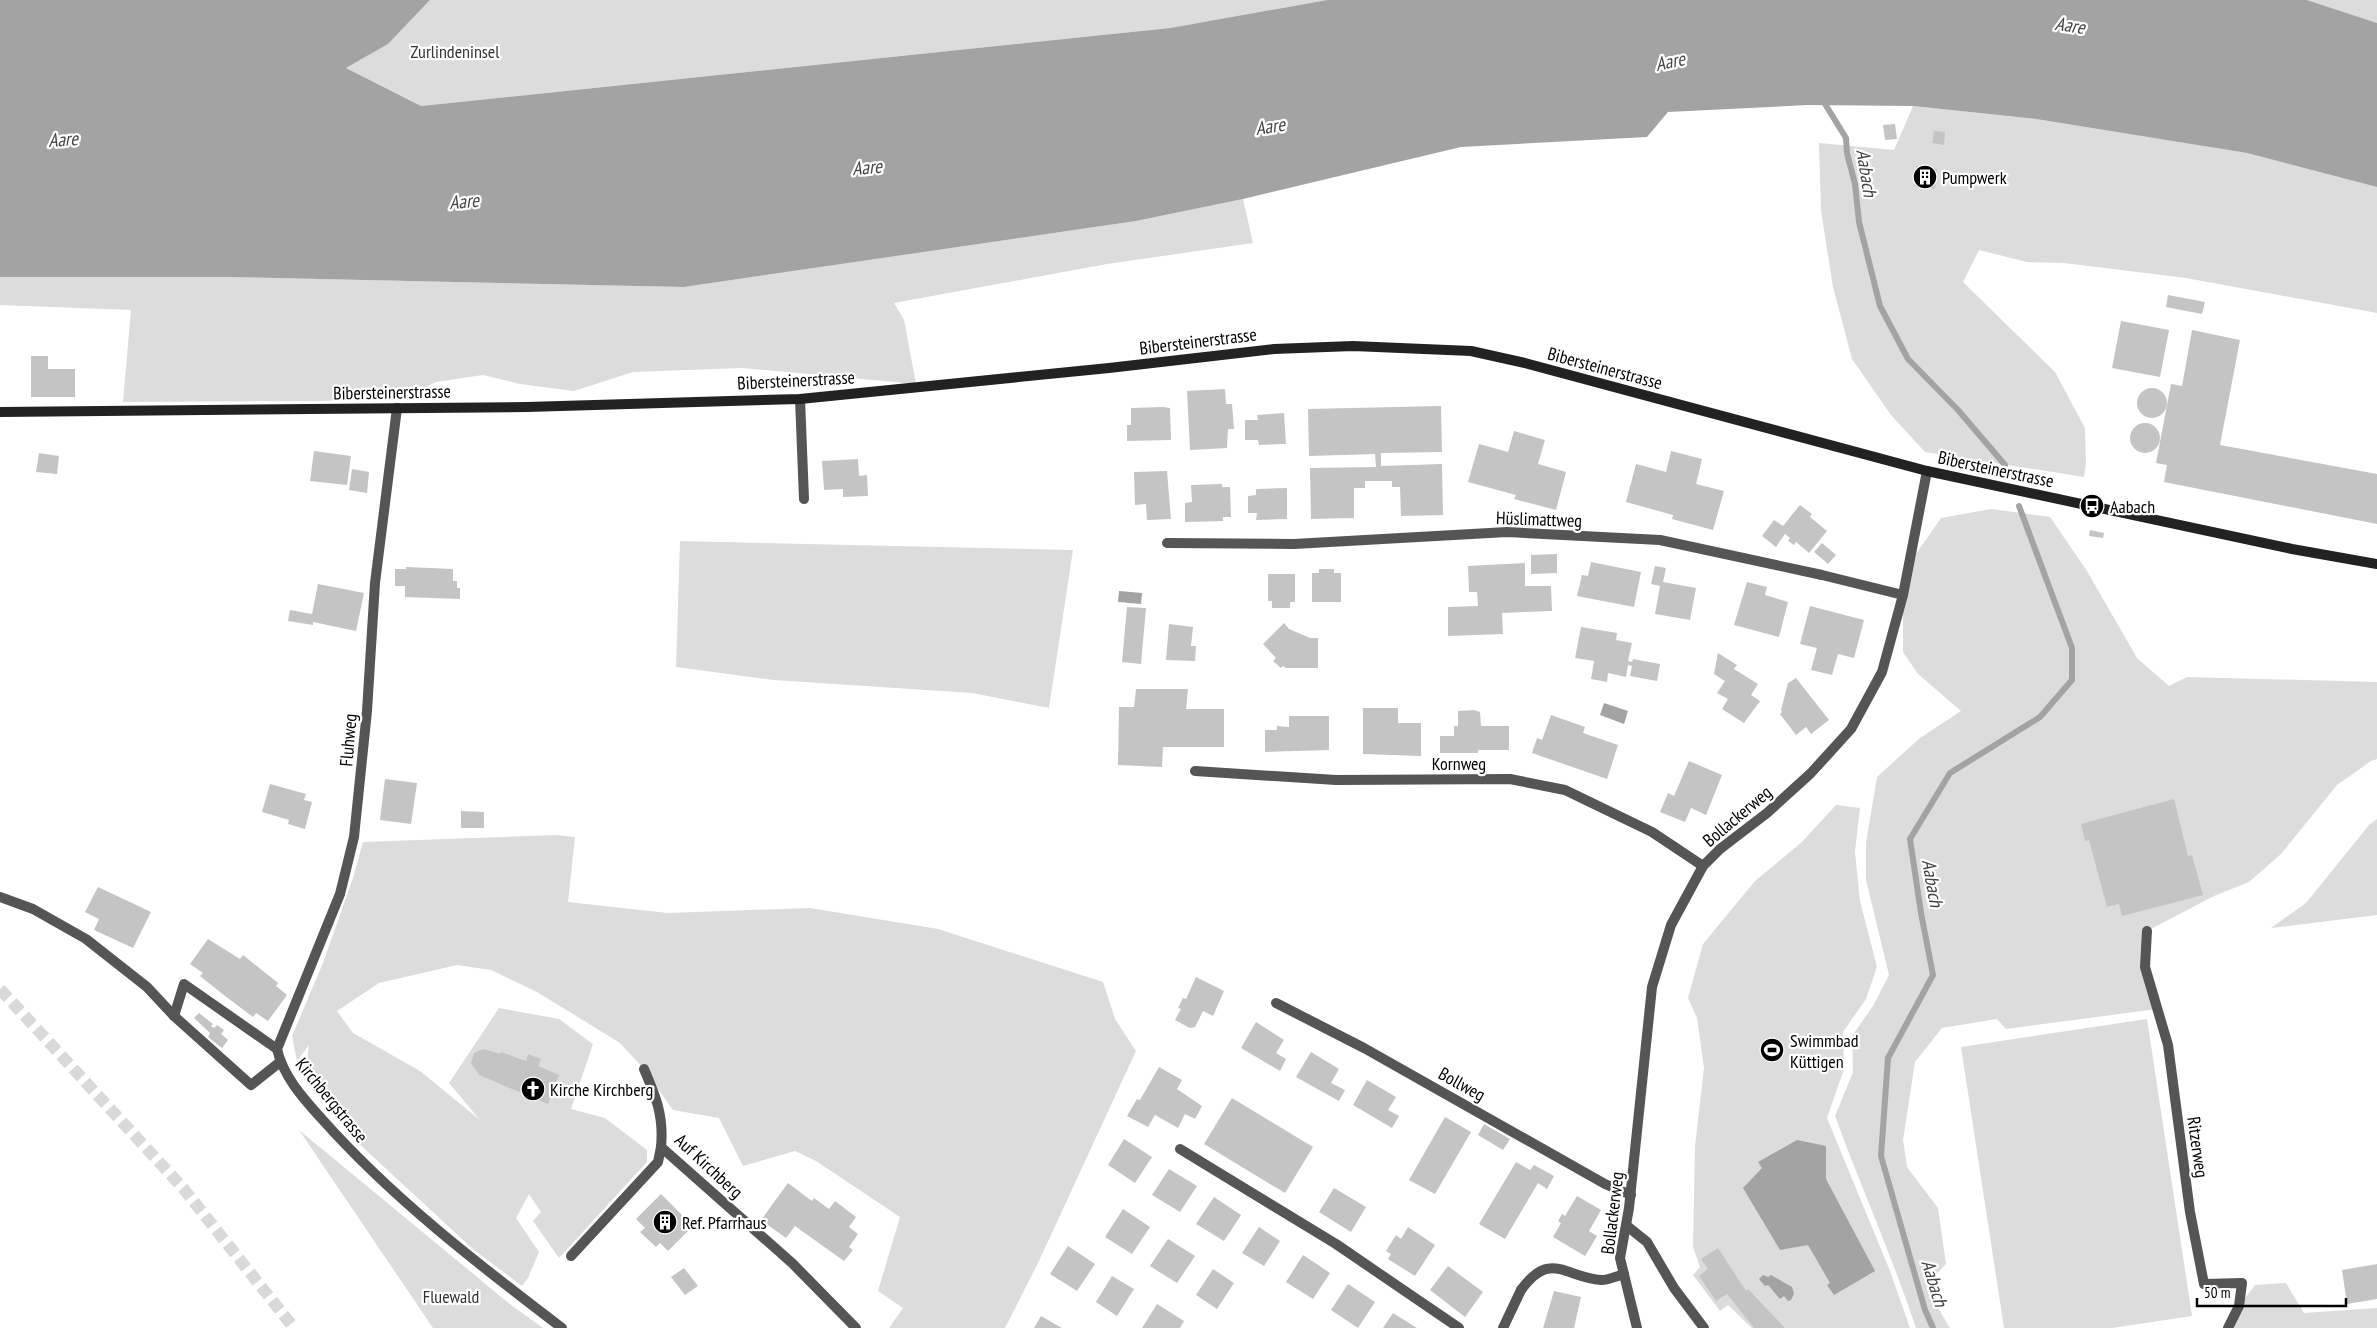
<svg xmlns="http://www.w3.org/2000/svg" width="2377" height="1328" viewBox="0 0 2377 1328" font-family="'PT Sans Narrow',sans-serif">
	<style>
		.green { fill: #dcdcdc }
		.water { fill: #a3a3a3 }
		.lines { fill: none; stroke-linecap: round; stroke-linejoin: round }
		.stream { stroke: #a3a3a3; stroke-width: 6 }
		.building { fill: #c4c4c4 }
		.primary-tunnel { stroke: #d9d9d9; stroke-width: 12; stroke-dasharray: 12 6; stroke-linecap: butt }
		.lane { stroke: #555; stroke-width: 10 }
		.street { stroke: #555; stroke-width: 10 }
		.secondary { stroke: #222; stroke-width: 10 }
		.labels { text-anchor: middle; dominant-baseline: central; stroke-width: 4.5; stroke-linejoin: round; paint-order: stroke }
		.park-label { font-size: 18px; fill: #333; stroke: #fff }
		.poi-label { font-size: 18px; fill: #000; stroke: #fff; text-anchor: start }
		.street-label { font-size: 18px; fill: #000; stroke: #fff }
		.water-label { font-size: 19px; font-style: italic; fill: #444; stroke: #fff }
	</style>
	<rect width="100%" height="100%" fill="#fff"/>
	<g class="green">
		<path d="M430 0H1327L1170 28 421 106 346 68 388 44Z"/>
		<path d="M2307 0H2377V23L2316 3Z"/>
		<path d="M1913 106 2036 119 2247 153 2377 187V313L2186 278 2064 263 2027 262 1979 250 1963 282 2055 372 2085 428 2086 463 2084 477 1925 452 1891 415 1852 359 1833 287 1821 211 1819 143 1894 150Z"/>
		<path d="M1243 199 1253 243 1107 264 894 303 904 320 916 384 742 368 633 372 574 391 520 384 483 375 436 382 418 391 412 398 322 401 123 402 131 310 0 305V277H228L684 287 1136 221Z"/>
		<path d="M1991 509 2050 517 2087 571 2137 658 2169 686 2187 677 2377 682V759L2371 761 2337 785 2281 854 2249 882 2214 896 2147 931 2145 967 2157 1009 2006 1029 1997 1019 1942 1028 1915 1062 1903 1140 1907 1167 1938 1208 1946 1264 1928 1283 1938 1308 1950 1328H1916C1892 1256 1861 1187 1835 1116L1853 1072 1852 1036 1873 1006 1889 975 1866 880V843L1877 777 1920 738 1961 711 1918 674 1903 652V595L1911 561 1941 518Z"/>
		<path d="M680 541 1073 550 1049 708 972 693 774 680 676 667Z"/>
		<path d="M1836 805 1860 808 1855 852 1860 901 1877 967 1866 999 1843 1032 1844 1069 1827 1118 1890 1271 1910 1328H1752L1728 1305 1720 1311 1693 1275 1700 1267 1693 1247 1695 1146 1704 1068 1697 1018 1688 998 1703 944 1755 881 1802 842Z"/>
		<path d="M2377 819V915L2271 928 2306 903 2369 825Z"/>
		<path d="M556 835 575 837 568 902 668 913 810 908 938 929 1103 982 1115 1019 1136 1051 1038 1263 1005 1328H889L903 1308 878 1291 900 1217 816 1161 795 1151 743 1166 719 1118 673 1110 644 1069 620 1043 537 992 491 970 457 965 379 983 337 1011 353 1033 420 1071 480 1120 449 1083 499 1008 559 1019 593 1044 571 1109 605 1118 647 1150V1162L559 1258 533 1221 541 1212 529 1194 516 1218 539 1252 528 1278 522 1286 474 1250 356 1141 304 1079 309 1045 297 1061 292 1036 323 963 353 878 363 842Z"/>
		<path d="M2147 1019 2192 1316 2112 1328H2004L1961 1047Z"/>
		<path d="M299 1130 511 1305 543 1328H433Z"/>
		<path d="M2286 1283 2304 1313 2377 1308V1328H2233L2239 1306 2255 1285Z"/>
	</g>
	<g class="water">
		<path d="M0 0H430L388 44 346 68 421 106 1170 28 1327 0H2307L2377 23V187L2247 153 2036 119 1913 106 1808 105 1668 112 1647 137 1461 147 1243 199 1136 221 684 287 228 277H0Z"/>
		<path d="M1119 591 1142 593 1141 604 1118 602Z"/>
		<path d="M1604 703 1628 711 1624 724 1600 715Z"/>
		<path d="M1797 1140 1826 1146V1179L1875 1271 1834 1295 1827 1285 1830 1283 1808 1245 1780 1250 1743 1188 1762 1168 1758 1162Z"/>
		<path d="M1763 1275 1768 1277 1771 1275 1792 1287 1794 1294 1791 1300 1788 1301 1784 1296 1780 1299 1768 1285 1765 1286 1759 1279Z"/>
	</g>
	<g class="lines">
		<g class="stream">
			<path d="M1822 99 1846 138 1847 153 1855 184 1859 222 1880 306 1908 359 1958 410 2005 465"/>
			<path d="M1933 1328 1925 1310 1881 1156 1888 1058 1933 975 1921 913 1910 839 1950 773 2040 717 2072 680V648L2019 506"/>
		</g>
	</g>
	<g class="building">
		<path d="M1895 124 1897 139 1885 140 1883 125Z"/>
		<path d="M1934 131 1945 132 1944 145 1932 143Z"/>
		<path d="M1916 166 1937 169 1935 189 1914 186Z"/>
		<path d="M2168 295 2205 302 2202 314 2166 307Z"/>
		<path d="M2121 321 2169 330 2160 377 2112 368Z"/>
		<path d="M2192 330 2240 340 2220 445 2377 474V524L2164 482 2167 465 2156 463 2171 384 2182 386Z"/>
		<path d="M31 356H48V369H75V397H31Z"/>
		<circle cx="2152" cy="403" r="15"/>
		<path d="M1225 389 1226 404H1232L1234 429H1228L1227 448 1190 450 1187 391Z"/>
		<path d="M1441 406 1442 452 1381 453V466L1442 464 1443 515 1401 516 1400 487H1392V481H1365V488H1354V518L1311 519 1310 468 1376 467 1375 454 1309 456 1308 409Z"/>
		<path d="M1163 407 1170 408 1171 440 1127 441V425H1131V408Z"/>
		<path d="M1284 413 1286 444 1259 445 1258 440H1245V420H1258L1257 415Z"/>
		<circle cx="2145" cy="438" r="15"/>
		<path d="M1514 431 1545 440 1538 464 1566 472 1556 510 1514 499 1516 495 1468 482 1479 444 1508 452Z"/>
		<path d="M314 451 351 456 347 485 310 481Z"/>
		<path d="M1671 451 1702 459 1696 484 1724 491 1713 530 1672 519 1673 515 1626 502 1636 464 1666 472Z"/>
		<path d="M39 453 59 456 57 474 36 472Z"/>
		<path d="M858 459 859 476 867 475 868 496 843 497V489L824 490 822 461Z"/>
		<path d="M352 469 369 472 367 493 349 490Z"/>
		<path d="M1167 471 1171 519 1147 520 1146 504 1135 505 1134 472Z"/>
		<path d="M1222 484V487H1230L1231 517H1223V521L1185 522V503L1192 502 1191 485Z"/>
		<path d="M1287 488V519L1256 520 1257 513H1248V496L1256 495V489Z"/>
		<path d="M1800 505 1812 514 1810 517 1827 531 1809 553 1796 542 1794 545 1788 541 1790 538 1785 534 1776 547 1762 536 1774 520 1783 526Z"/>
		<path d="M2090 530 2104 533 2103 538 2089 536Z"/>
		<path d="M1822 543 1836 555 1828 564 1814 552Z"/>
		<path d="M1557 554V573L1531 574V555Z"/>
		<path d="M1591 562 1641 572 1634 607 1577 596 1582 575 1588 576Z"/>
		<path d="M1525 563V586H1551L1552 611 1502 613 1503 634 1448 636V607L1478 606 1477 592H1469L1468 566Z"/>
		<path d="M1655 566 1666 568 1663 582 1696 588 1690 620 1655 614 1660 586 1651 584Z"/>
		<path d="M406 567 453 569V581H457V588H460V599L405 597V586H395V569H406Z"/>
		<path d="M1319 569H1334V573H1341V602H1312V573H1319Z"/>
		<path d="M1268 574H1295V602H1290V608H1272V601H1268Z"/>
		<path d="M1747 582 1767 587 1765 595 1788 602 1779 637 1734 625Z"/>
		<path d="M318 584 364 593 356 631 313 622V625L288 621 290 610 312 614Z"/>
		<path d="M1810 606 1864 620 1854 658 1838 654 1832 675 1811 670 1817 648 1800 644Z"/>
		<path d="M1127 607 1146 608 1141 664 1122 662Z"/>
		<path d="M1284 623 1289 629 1310 638H1318V668H1286L1283 666 1281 668 1273 661 1276 658 1263 644Z"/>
		<path d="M1169 624 1193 627 1191 646H1196L1195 661 1166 660Z"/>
		<path d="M1581 627 1617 633 1616 640 1632 643 1628 661 1632 662 1633 659 1660 664 1657 681 1630 676 1632 666 1628 665 1626 677 1608 673 1607 682 1591 679 1594 661 1575 658Z"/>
		<path d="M1718 653 1737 665 1734 669 1758 684 1751 695 1760 701 1744 723 1722 709 1728 699 1717 693 1725 681 1714 674Z"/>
		<path d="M1796 678 1829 720 1811 734 1806 727 1796 735 1780 714 1782 712 1781 710 1788 683Z"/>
		<path d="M1136 689H1188L1186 709H1224V747H1163L1162 767 1118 765 1119 707H1134Z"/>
		<path d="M1363 708H1398V723H1421V756L1363 754Z"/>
		<path d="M1474 710 1480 712 1481 726H1509V750H1478V753H1440V736H1454V726H1458V711Z"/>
		<path d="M1551 715 1585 727 1583 733 1618 745 1607 779 1532 753 1537 738 1542 740Z"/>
		<path d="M1289 716H1329V750L1265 752V730H1277V726L1289 727Z"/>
		<path d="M1689 761 1722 775 1706 815 1691 808 1685 822 1660 812 1668 793 1674 796Z"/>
		<path d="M385 779 417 783 411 824 380 820Z"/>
		<path d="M270 784 306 794 304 800 312 802 305 829 288 824 289 820 262 812Z"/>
		<path d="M2174 799 2188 856 2192 855 2203 895 2122 916 2119 904 2107 907 2089 840 2085 841 2081 824Z"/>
		<path d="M461 811 484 812V828H461Z"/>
		<path d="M98 887 151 912 133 948 94 930 99 919 85 912Z"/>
		<path d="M208 939 240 959 243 955 278 983 276 986 287 995 268 1021 256 1013 253 1017 225 996 200 976 203 973 190 964Z"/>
		<path d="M1196 977 1224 991 1213 1016 1203 1011 1195 1027 1190 1028 1175 1020 1181 1009 1178 1008 1183 998 1186 999Z"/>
		<path d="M199 1013 213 1024 211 1026 214 1028 217 1025 224 1030 221 1034 228 1040 222 1048 208 1037 210 1033 194 1018Z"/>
		<path d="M1256 1022 1284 1040 1276 1053 1286 1059 1280 1071 1241 1048Z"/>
		<path d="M484 1049 500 1054 501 1052 526 1061 528 1054 541 1059 538 1066 559 1075 548 1104 479 1075 471 1063 474 1053Z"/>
		<path d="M1311 1052 1339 1069 1331 1083 1345 1090 1339 1101 1296 1077Z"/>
		<path d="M1159 1067 1182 1080 1177 1089 1202 1106 1195 1119 1185 1114 1178 1128 1155 1115 1148 1127 1127 1116 1137 1099 1140 1100Z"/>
		<path d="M1367 1080 1396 1097 1388 1110 1399 1116 1392 1128 1353 1105Z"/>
		<path d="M1232 1098 1313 1147 1285 1193 1204 1144Z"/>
		<path d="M1445 1117 1471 1132 1435 1194 1409 1180Z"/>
		<path d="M1484 1124 1510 1139 1503 1150 1478 1135Z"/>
		<path d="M1124 1139 1152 1157 1135 1183 1108 1165Z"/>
		<path d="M1516 1162 1530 1170 1534 1165 1554 1176 1547 1189 1538 1183 1505 1239 1479 1224Z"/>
		<path d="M1169 1169 1197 1186 1180 1212 1152 1195Z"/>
		<path d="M788 1183 812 1201 814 1198 829 1209 835 1201 856 1217 849 1227 858 1234 849 1247 853 1250 844 1261 795 1226 786 1238 761 1220Z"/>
		<path d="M1334 1188 1366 1207 1351 1232 1319 1212Z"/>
		<path d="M661 1194 693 1226 668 1251 660 1243 656 1247 640 1232 645 1228 636 1219Z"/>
		<path d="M1577 1196 1601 1210 1589 1231 1597 1236 1585 1256 1553 1237 1561 1223 1558 1221 1562 1214 1565 1216Z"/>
		<path d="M1214 1197 1241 1215 1224 1241 1196 1224Z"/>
		<path d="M1123 1209 1150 1227 1132 1254 1105 1237Z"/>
		<path d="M1259 1227 1280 1241 1264 1266 1242 1253Z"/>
		<path d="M1408 1227 1435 1245 1415 1276 1388 1259 1391 1254 1386 1251 1396 1235 1401 1239Z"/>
		<path d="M1168 1239 1195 1256 1177 1283 1150 1266Z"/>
		<path d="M1068 1246 1095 1264 1077 1291 1050 1274Z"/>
		<path d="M1718 1248 1746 1291 1748 1289 1785 1328H1754L1727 1294 1716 1301 1699 1276 1708 1269 1701 1259Z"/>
		<path d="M1303 1255 1330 1273 1313 1299 1286 1282Z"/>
		<path d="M2377 1264V1299L2347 1304 2342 1270Z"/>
		<path d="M1448 1266 1483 1292 1465 1317 1430 1290Z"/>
		<path d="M684 1268 698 1286 685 1295 671 1277Z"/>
		<path d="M1213 1269 1234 1283 1217 1309 1196 1295Z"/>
		<path d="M1112 1276 1134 1289 1117 1316 1096 1302Z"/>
		<path d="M1348 1284 1375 1302 1358 1328 1331 1310Z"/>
		<path d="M1554 1291 1581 1297 1574 1328H1543Z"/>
		<path d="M1157 1304 1184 1321 1180 1328H1142Z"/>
		<path d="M1393 1313 1417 1328H1383Z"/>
		<path d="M1041 1316 1062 1328H1034Z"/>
	</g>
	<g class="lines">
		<path class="primary-tunnel" d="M0 989 183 1188 294 1328"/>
		<g class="lane">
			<path d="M800 399 804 499"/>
			<path d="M2147 931 2145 967 2168 1045 2190 1212 2204 1284 2242 1283 2239 1306 2228 1328"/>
			<path d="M174 1016 184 984 277 1049"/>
			<path d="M644 1069C656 1097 664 1116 661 1147L792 1263 856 1328"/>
			<path d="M1180 1149 1336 1244 1459 1328"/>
			<path d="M1627 1226 1647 1242 1674 1288 1704 1328"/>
			<path d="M571 1256 658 1162 661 1147"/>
			<path d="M1521 1290C1550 1250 1565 1277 1601 1280 1609 1280 1617 1276 1624 1274"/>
		</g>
		<g class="street">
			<path d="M397 408 375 583 367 711 354 837 340 894 277 1049C283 1076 303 1098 321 1118 392 1198 478 1264 562 1328"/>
			<path d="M1167 543 1294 544 1507 532 1660 540 1822 575 1903 595"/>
			<path d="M1195 771 1336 780 1510 779 1565 790 1652 832 1703 866"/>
			<path d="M0 897 33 909 86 939 147 987 174 1016 251 1085 280 1062"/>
			<path d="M1276 1003 1364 1048 1605 1184 1631 1195"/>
			<path d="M1503 1328 1521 1290"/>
			<path d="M1637 1328 1620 1258 1629 1208 1652 987 1671 925 1703 866 1720 849 1767 813 1811 773 1851 729 1882 672 1903 595 1927 471"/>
		</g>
		<path class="secondary" d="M0 412 527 407 800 399 1109 368 1274 349 1353 346 1471 351 1525 363 1927 471 2292 549 2377 564"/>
	</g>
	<defs>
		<g id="building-disc" transform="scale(1.25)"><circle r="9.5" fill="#000" stroke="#fff"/><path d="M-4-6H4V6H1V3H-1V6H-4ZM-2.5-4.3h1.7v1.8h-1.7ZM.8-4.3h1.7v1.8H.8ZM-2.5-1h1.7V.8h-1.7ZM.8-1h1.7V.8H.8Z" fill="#fff"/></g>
		<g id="bus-disc" transform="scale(1.25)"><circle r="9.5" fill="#000" stroke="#fff"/><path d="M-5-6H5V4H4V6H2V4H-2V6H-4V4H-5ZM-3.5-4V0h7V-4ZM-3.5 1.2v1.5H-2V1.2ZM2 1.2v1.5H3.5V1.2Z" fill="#fff"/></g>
		<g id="stadium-disc" transform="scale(1.25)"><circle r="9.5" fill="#000" stroke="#fff"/><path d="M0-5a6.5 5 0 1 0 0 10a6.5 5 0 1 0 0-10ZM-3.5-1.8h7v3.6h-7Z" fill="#fff"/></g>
		<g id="church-disc" transform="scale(1.25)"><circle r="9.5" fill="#000" stroke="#fff"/><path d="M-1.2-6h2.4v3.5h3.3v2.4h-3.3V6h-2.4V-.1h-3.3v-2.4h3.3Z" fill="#fff"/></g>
	</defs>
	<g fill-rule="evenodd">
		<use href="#building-disc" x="1925" y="177"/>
		<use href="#bus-disc" x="2092" y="506"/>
		<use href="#stadium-disc" x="1772" y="1050"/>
		<use href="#church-disc" x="533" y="1089"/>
		<use href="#building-disc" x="665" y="1222"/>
	</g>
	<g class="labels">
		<g class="park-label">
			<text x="455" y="51">Zurlindeninsel</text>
			<text x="451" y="1296">Fluewald</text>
		</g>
		<g class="poi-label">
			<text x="1942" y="177">Pumpwerk</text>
			<text x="2110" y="506">Aabach</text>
			<text x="1790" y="1040">Swimmbad<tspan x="1790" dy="21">Küttigen</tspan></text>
			<text x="550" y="1089">Kirche Kirchberg</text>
			<text x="682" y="1222">Ref. Pfarrhaus</text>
		</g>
		<g class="street-label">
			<text transform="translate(1198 341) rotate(-7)">Bibersteinerstrasse</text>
			<text transform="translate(1605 368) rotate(15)">Bibersteinerstrasse</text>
			<text transform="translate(796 380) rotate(-3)">Bibersteinerstrasse</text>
			<text transform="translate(392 392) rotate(-1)">Bibersteinerstrasse</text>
			<text transform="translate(1996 469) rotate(12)">Bibersteinerstrasse</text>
			<text transform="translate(1539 519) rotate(2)">Hüslimattweg</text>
			<text transform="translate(348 740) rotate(-85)">Fluhweg</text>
			<text x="1459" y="763">Kornweg</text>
			<text transform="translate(1737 816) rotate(-40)">Bollackerweg</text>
			<text transform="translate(1462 1084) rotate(29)">Bollweg</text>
			<text transform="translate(332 1100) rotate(51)">Kirchbergstrasse</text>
			<text transform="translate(2198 1147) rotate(82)">Ritzerweg</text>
			<text transform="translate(709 1166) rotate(43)">Auf Kirchberg</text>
			<text transform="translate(1612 1213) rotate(-83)">Bollackerweg</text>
		</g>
		<g class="water-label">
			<text transform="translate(2070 25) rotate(8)">Aare</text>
			<text transform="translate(1670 61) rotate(-12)">Aare</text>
			<text transform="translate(1270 126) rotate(-9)">Aare</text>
			<text transform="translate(63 139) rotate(-4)">Aare</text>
			<text transform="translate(867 167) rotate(-5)">Aare</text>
			<text transform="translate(1867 173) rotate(81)">Aabach</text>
			<text transform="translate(464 201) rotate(-5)">Aare</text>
			<text transform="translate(1933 883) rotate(80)">Aabach</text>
			<text transform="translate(1935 1283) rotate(73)">Aabach</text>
		</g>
	</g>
	<path d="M2197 1298v8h149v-8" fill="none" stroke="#000000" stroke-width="2.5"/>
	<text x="2204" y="1298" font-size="15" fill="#000000" stroke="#ffffff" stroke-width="4" paint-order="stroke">50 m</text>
</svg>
